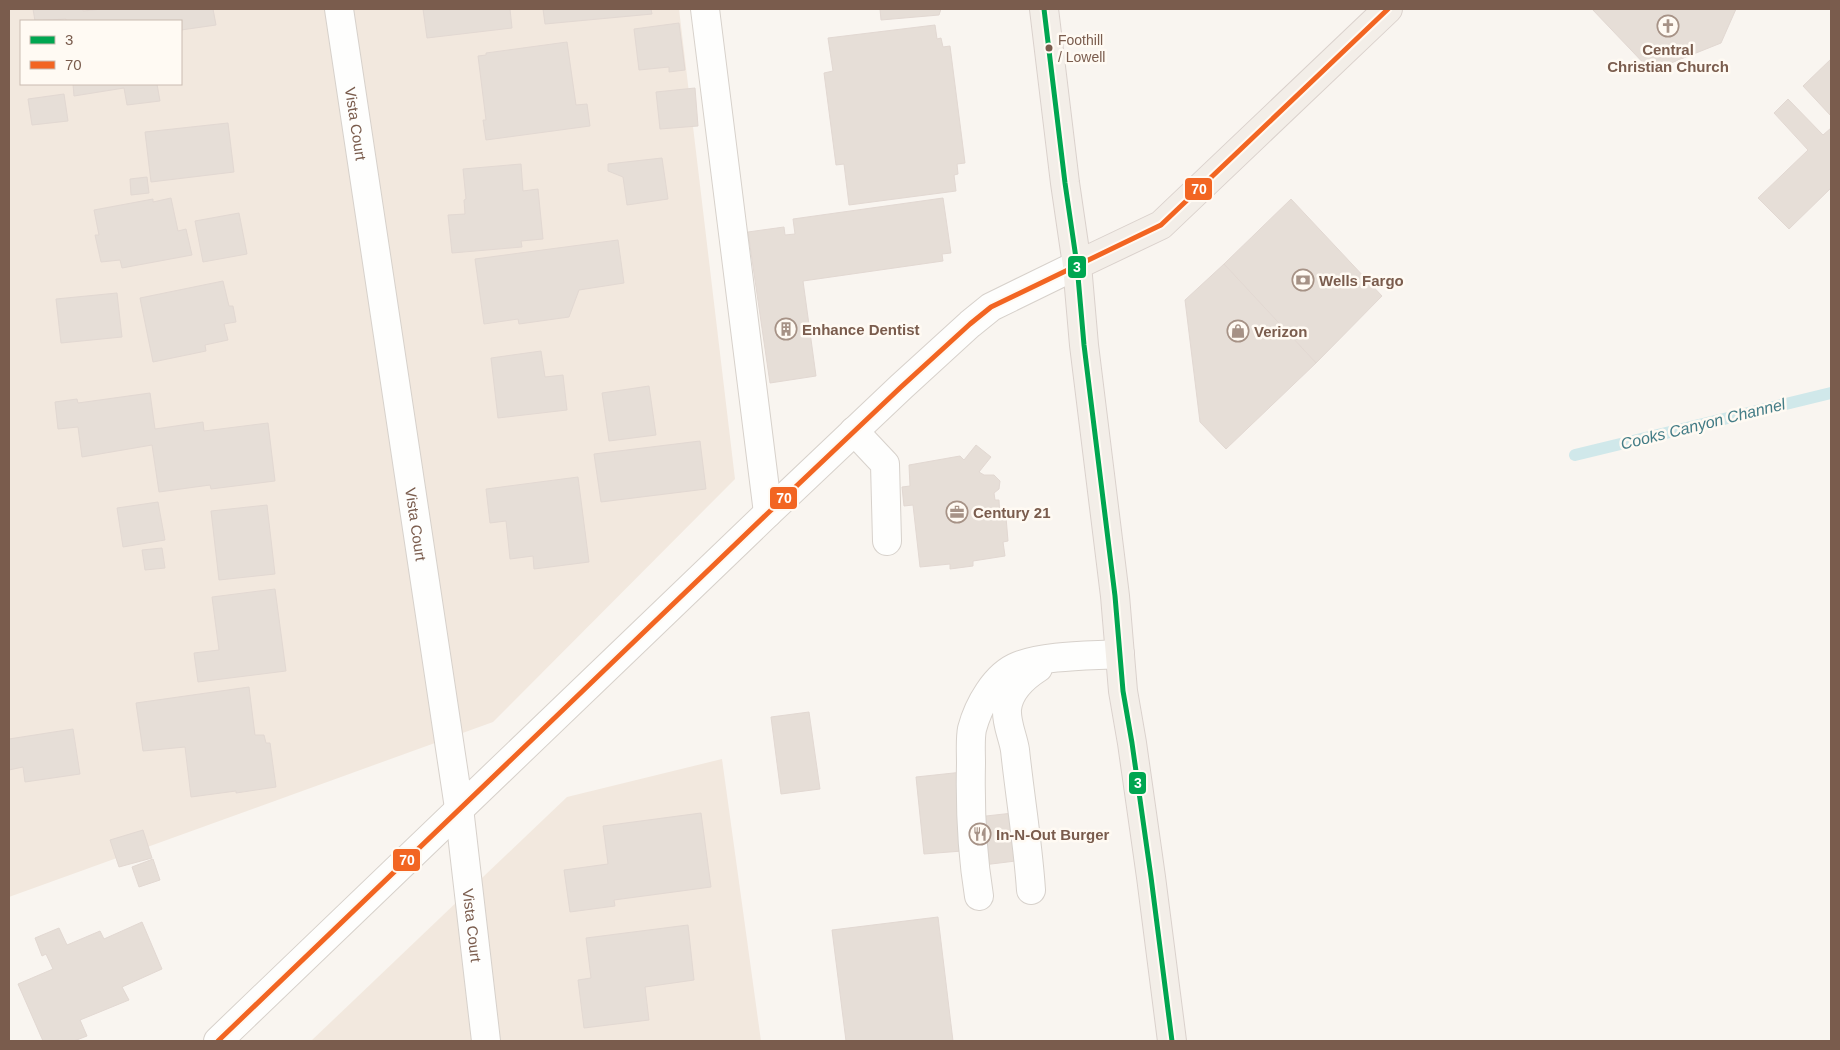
<svg xmlns="http://www.w3.org/2000/svg" width="1840" height="1050" viewBox="0 0 1840 1050" font-family="Arial,sans-serif">
	<style>
		.residential { fill: #f2e8de; fill-rule: evenodd }
		.lines { fill: none; stroke-linecap: round; stroke-linejoin: round }
		.stream { stroke: #d0e8ea; stroke-width: 12 }
		.building { fill: #e6ded7; stroke: #e2d8d2 }
		.minor-casing { stroke: #d7d1cb; stroke-width: 30 }
		.major-casing { stroke: #dad1cc; stroke-width: 30 }
		.minor { stroke: #fefefd; stroke-width: 28 }
		.major { stroke: #f3eee8; stroke-width: 28 }
		.bus-1-casing { stroke: #fffaf3; stroke-width: 9 }
		.bus-2-casing { stroke: #fffaf3; stroke-width: 9 }
		.bus-1 { stroke: #00a651; stroke-width: 5 }
		.bus-2 { stroke: #f26522; stroke-width: 5 }
		.bus-dot { fill: #7a5c4d; stroke: #fffaf3; stroke-width: 2 }
		.labels { text-anchor: middle; dominant-baseline: central; stroke-width: 5; stroke-linejoin: round; paint-order: stroke }
		.bus-label { font-size: 14px; fill: #7a5c4d; stroke: #fffaf3; text-anchor: start }
		.poi-label { font-size: 15px; font-weight: bold; fill: #7a5c4d; stroke: #fffaf3; text-anchor: start }
		.street-label { font-size: 15px; fill: #7a5c4d; stroke: #fffaf3 }
		.water-label { font-size: 16px; font-style: italic; fill: #437c86; stroke: #fffaf3 }
		.line-badge { stroke: #fffaf3; stroke-width: 2 }
		.badge-label { font-size: 14px; text-anchor: middle; font-weight: bold; fill: #fff }
	</style>
	<rect width="100%" height="100%" fill="#f9f5f0"/>
	<g class="residential">
		<path d="M9 9H679L735 479 493 722 9 897ZM21 21H181V84H21Z"/>
		<path d="M722 759 761 1041H311L567 797Z"/>
	</g>
	<g class="lines">
		<path class="stream" d="M1575 455 1831 393"/>
	</g>
	<g class="building">
		<path d="M33 9H83V11L102 9H213L216 25 181 30V21H66V19L35 21Z"/>
		<path d="M423 9H510L512 28 427 38Z"/>
		<path d="M543 9H651L652 14 545 24Z"/>
		<path d="M880 9H941L939 15 881 20Z"/>
		<path d="M1592 9H1736L1721 43 1651 71Z"/>
		<path d="M679 23 685 70 669 72V67L639 70 634 29Z"/>
		<path d="M935 25 937 39 941 38 943 47 950 46 965 163 957 164 958 174 954 175 956 191 849 205 844 164 836 165 824 73 833 71 828 38Z"/>
		<path d="M567 42 576 105 587 104 590 126 486 140 483 120H486L478 56 486 55V53Z"/>
		<path d="M1831 59V116L1803 86Z"/>
		<path d="M73 84H157L160 101 127 105 124 88 74 96Z"/>
		<path d="M695 88 698 126 660 129 656 92Z"/>
		<path d="M64 94 68 121 32 125 28 99Z"/>
		<path d="M1788 99 1823 135 1831 128V188L1789 229 1758 198 1808 150 1774 113Z"/>
		<path d="M228 123 234 172 151 182 145 132Z"/>
		<path d="M662 158 668 199 627 205 623 177 608 171V164Z"/>
		<path d="M521 164 523 191 538 189 543 239 521 241 522 247 452 253 448 215 465 214 464 200 466 199 463 169Z"/>
		<path d="M147 177 149 193 131 195 130 179Z"/>
		<path d="M171 198 178 231 186 229 192 255 122 268 120 260 101 262 95 235H99L94 210 153 199V202Z"/>
		<path d="M943 198 951 253 942 254 943 261 803 281 816 376 770 383 748 232 784 227 785 235 795 234 793 219Z"/>
		<path d="M1291 199 1382 296 1316 363 1224 264Z"/>
		<path d="M239 213 247 254 203 262 195 221Z"/>
		<path d="M618 240 624 283 579 290 569 317 519 324 518 319 484 324 475 259Z"/>
		<path d="M1224 264 1316 363 1226 449 1200 422 1185 300Z"/>
		<path d="M223 281 229 306H233L236 322 224 324 228 340 205 345 206 351 153 362 140 298Z"/>
		<path d="M117 293 122 337 61 343 56 299Z"/>
		<path d="M541 351 545 377 563 375 567 410 498 418 491 358Z"/>
		<path d="M649 386 656 435 609 441 602 393Z"/>
		<path d="M150 393 155 429 203 422 204 431 268 423 275 481 211 489 210 485 159 492 152 445 82 457 78 427 58 429 55 402 77 399 78 403Z"/>
		<path d="M700 441 706 489 601 502 594 454Z"/>
		<path d="M976 445 991 457 979 472 984 475H994L1000 481 999 489 994 493 995 500H999L1000 518 1006 517 1008 541 1003 542 1005 556 973 561V566L950 569V564L920 567 913 505 904 506 902 487 910 486 909 465 960 456 964 460Z"/>
		<path d="M578 477 589 562 534 569 533 556 510 559 506 521 490 523 486 489Z"/>
		<path d="M158 502 165 540 123 547 117 508Z"/>
		<path d="M267 505 275 574 219 580 211 511Z"/>
		<path d="M162 548 165 568 145 570 142 550Z"/>
		<path d="M275 589 286 671 198 682 194 653 219 650 212 597Z"/>
		<path d="M249 687 255 735H264L266 743H270L276 787 236 793V791L191 797 185 747 143 751 136 703Z"/>
		<path d="M809 712 820 789 781 794 771 717Z"/>
		<path d="M73 729 80 774 25 782 23 767 9 770V739Z"/>
		<path d="M963 772 968 818 1022 812 1040 858 975 866 962 851 924 854 916 777Z"/>
		<path d="M701 813 711 887 614 900 615 906 570 912 564 870 608 864 603 826Z"/>
		<path d="M143 830 152 858 119 867 110 840Z"/>
		<path d="M153 859 160 880 139 887 132 867Z"/>
		<path d="M938 917 953 1041H846L832 930Z"/>
		<path d="M142 922 162 969 122 987 129 1000 80 1020 87 1036 74 1041H43L18 984 53 969 46 954 42 956 35 938 59 928 67 945 100 931 104 939Z"/>
		<path d="M688 925 694 980 645 987 649 1020 584 1028 578 980 591 978 586 938Z"/>
	</g>
	<g class="lines">
		<g class="minor-casing">
			<g id="minor">
				<path id="s1" d="M339 9 459 808 486 1041"/>
				<path d="M705 9 768 513"/>
				<path d="M854 431 885 464 887 541"/>
				<path d="M1031 890C1028 844 1020 797 1015 750 1013 737 1006 723 1007 709 1009 691 1024 677 1038 668"/>
				<path d="M979 896C972 853 970 807 971 763 971 752 970 739 972 729 978 706 995 675 1018 666 1046 655 1089 656 1120 654"/>
				<path d="M218 1041 768 513 901 387 970 324 991 307 1077 265"/>
			</g>
		</g>
		<g class="major-casing">
			<g id="major">
				<path d="M1044 9 1065 183 1077 265 1084 345 1115 596 1123 691 1132 743 1151 877 1172 1041"/>
				<path d="M1077 265 1161 225 1388 9"/>
			</g>
		</g>
		<use href="#minor" class="minor"/>
		<use href="#major" class="major"/>
		<g class="bus-1-casing">
			<path id="bus-1" d="M1044 9 1065 183 1077 265 1084 345 1115 596 1123 691 1132 743 1151 877 1172 1041"/>
		</g>
		<g class="bus-2-casing">
			<path id="bus-2" d="M218 1041 768 513 901 387 970 324 991 307 1161 225 1388 9"/>
		</g>
		<use href="#bus-1" class="bus-1"/>
		<use href="#bus-2" class="bus-2"/>
	</g>
	<defs>
		<g id="church-ring" transform="scale(1.125)"><circle r="9.5" fill="#fffaf3" stroke="#a69286" stroke-width="1.5"/><path d="M-1.2-6h2.4v3.5h3.3v2.4h-3.3V6h-2.4V-.1h-3.3v-2.4h3.3Z" fill="#a69286"/></g>
		<g id="bank-ring" transform="scale(1.125)"><circle r="9.5" fill="#fffaf3" stroke="#a69286" stroke-width="1.5"/><path d="M-6-4H6V4H-6ZM0-2.3a2.3 2.3 0 1 0 0 4.6a2.3 2.3 0 1 0 0-4.6Z" fill="#a69286"/></g>
		<g id="building-ring" transform="scale(1.125)"><circle r="9.5" fill="#fffaf3" stroke="#a69286" stroke-width="1.5"/><path d="M-4-6H4V6H1V3H-1V6H-4ZM-2.5-4.3h1.7v1.8h-1.7ZM.8-4.3h1.7v1.8H.8ZM-2.5-1h1.7V.8h-1.7ZM.8-1h1.7V.8H.8Z" fill="#a69286"/></g>
		<g id="shop-ring" transform="scale(1.125)"><circle r="9.5" fill="#fffaf3" stroke="#a69286" stroke-width="1.5"/><path d="M-5-2.5h2.3a2.7 3.5 0 0 1 5.4 0H5L5.5 6h-11ZM-1.5-2.5h3a1.5 2.3 0 0 0-3 0Z" fill="#a69286"/></g>
		<g id="office-ring" transform="scale(1.125)"><circle r="9.5" fill="#fffaf3" stroke="#a69286" stroke-width="1.5"/><path d="M-6-3h4V-5.5h4V-3h4V5H-6ZM-1-4.5V-3h2v-1.5ZM-6 0V1H6V0Z" fill="#a69286"/></g>
		<g id="restaurant-ring" transform="scale(1.125)"><circle r="9.5" fill="#fffaf3" stroke="#a69286" stroke-width="1.5"/><path d="M-5-6h1v4h1v-4h1v4h1v-4h1v5L-1.5 .5V6h-2V.5L-5-1ZM5-6V6H3V1.5H1.5Q1.5-4 5-6Z" fill="#a69286"/></g>
	</defs>
	<g fill-rule="evenodd">
		<use href="#church-ring" x="1668" y="26"/>
		<use href="#bank-ring" x="1303" y="280"/>
		<use href="#building-ring" x="786" y="329"/>
		<use href="#shop-ring" x="1238" y="331"/>
		<use href="#office-ring" x="957" y="512"/>
		<use href="#restaurant-ring" x="980" y="834"/>
	</g>
	<circle class="bus-dot" cx="1049" cy="48" r="4.5"/>
	<g class="labels">
		<g class="bus-label">
			<text x="1058" y="40">Foothill<tspan x="1058" dy="17">/ Lowell</tspan></text>
		</g>
		<g class="poi-label">
			<text x="1668" y="49" text-anchor="middle">Central<tspan x="1668" dy="17">Christian Church</tspan></text>
			<text x="1319" y="280">Wells Fargo</text>
			<text x="802" y="329">Enhance Dentist</text>
			<text x="1254" y="331">Verizon</text>
			<text x="973" y="512">Century 21</text>
			<text x="996" y="834">In-N-Out Burger</text>
		</g>
		<g class="street-label">
			<text stroke="none"><textPath href="#s1" startOffset="116">Vista Court</textPath></text>
			<text stroke="none"><textPath href="#s1" startOffset="521">Vista Court</textPath></text>
			<text stroke="none"><textPath href="#s1" startOffset="926">Vista Court</textPath></text>
		</g>
		<g class="water-label">
			<text transform="translate(1703 424) rotate(-14)">Cooks Canyon Channel</text>
		</g>
	</g>
	<g class="line-badge">
		<rect x="1184" y="177" width="29" height="24" rx="5" fill="#f26522"/>
		<rect x="1067" y="255" width="20" height="24" rx="5" fill="#00a651"/>
		<rect x="769" y="486" width="29" height="24" rx="5" fill="#f26522"/>
		<rect x="1128" y="771" width="19" height="24" rx="5" fill="#00a651"/>
		<rect x="392" y="848" width="29" height="24" rx="5" fill="#f26522"/>
	</g>
	<g class="badge-label">
		<text x="1199" y="194">70</text>
		<text x="1077" y="272">3</text>
		<text x="784" y="503">70</text>
		<text x="1138" y="788">3</text>
		<text x="407" y="865">70</text>
	</g>
	<rect width="1840" height="1050" fill="none" stroke="#7a5c4d" stroke-width="20"/>
	<rect x="20" y="20" width="162" height="65" fill="#fffaf3" stroke="#cabbb1"/>
	<rect x="30" y="36" width="25" height="8" fill="#00a651" stroke="#cabbb1"/>
	<text x="65" y="45" font-size="15" fill="#7a5c4d">3</text>
	<rect x="30" y="61" width="25" height="8" fill="#f26522" stroke="#cabbb1"/>
	<text x="65" y="70" font-size="15" fill="#7a5c4d">70</text>
</svg>
